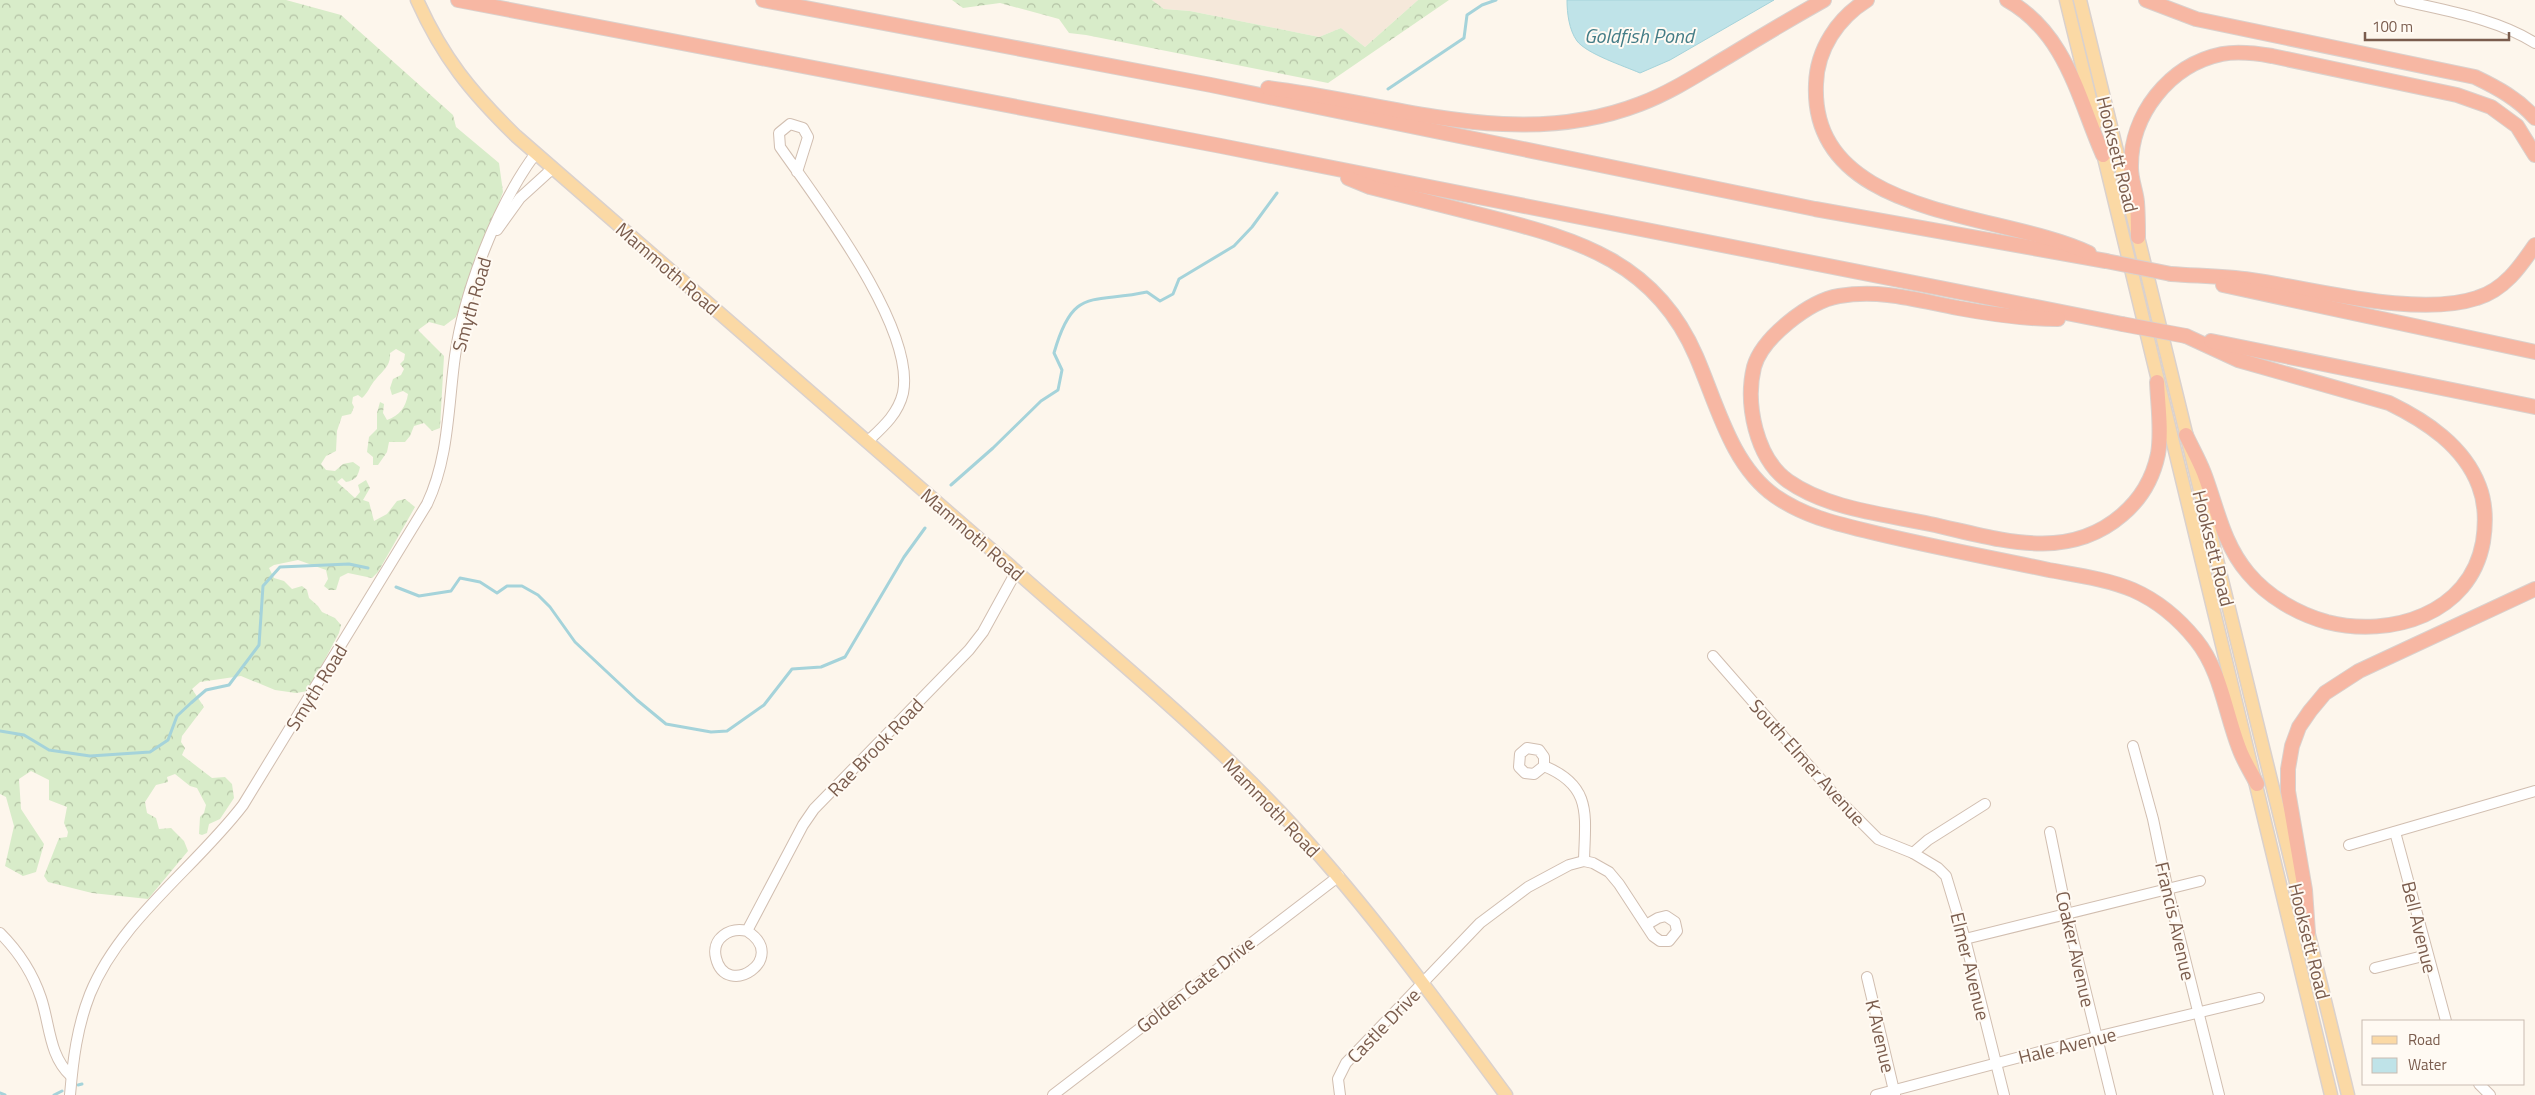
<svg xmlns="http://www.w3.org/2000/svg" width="2535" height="1095" viewBox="0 0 2535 1095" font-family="'Titillium Web',sans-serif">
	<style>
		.residential { fill: #f5e8da }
		.forest { fill: url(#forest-crowns) }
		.water { fill: #bfe3e8; stroke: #a5d3da }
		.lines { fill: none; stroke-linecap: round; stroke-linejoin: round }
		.stream { stroke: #a5d3da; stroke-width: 3 }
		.minor-casing { stroke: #d1beb0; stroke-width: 12 }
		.major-casing { stroke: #dad1cd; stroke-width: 15 }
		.highway-casing { stroke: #dad1cd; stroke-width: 16 }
		.minor { stroke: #fff; stroke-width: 10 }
		.major { stroke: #fbd9a5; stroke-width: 12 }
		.highway { stroke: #f7b7a3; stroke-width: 14 }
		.highway-bridge-casing { stroke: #dad1cd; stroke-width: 16; stroke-linecap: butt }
		.highway-bridge { stroke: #f7b7a3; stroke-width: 14 }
		.labels { text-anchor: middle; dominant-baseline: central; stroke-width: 4; stroke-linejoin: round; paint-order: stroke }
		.street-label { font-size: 19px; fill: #7a5c4d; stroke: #fffaf3 }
		.water-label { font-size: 20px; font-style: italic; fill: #437c86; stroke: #fffaf3 }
	</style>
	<defs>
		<pattern id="forest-crowns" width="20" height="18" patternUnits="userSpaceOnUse" patternTransform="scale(1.25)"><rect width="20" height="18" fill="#d8ecc9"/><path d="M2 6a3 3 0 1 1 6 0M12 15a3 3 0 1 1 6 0" fill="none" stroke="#b4c2a5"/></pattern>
	</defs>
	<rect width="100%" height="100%" fill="#fdf6ec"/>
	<path class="residential" d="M1152 0H1418L1365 47 1341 28 1319 37 1190 11 1164 9Z"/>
	<g class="forest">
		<path d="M0 0H286L341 15 453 115 456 127 499 163 503 192 456 317 444 326 429 322 418 330 444 356 440 428 432 431 424 423 414 426 410 436 405 442H389L387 452 378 465H373V457L367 452 369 437 377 429V413L380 402 384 404 383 413 387 420C399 416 406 407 408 394L403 391 392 395 390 388 393 379 401 375 404 369 400 364 404 360 405 354 396 349 390 353C391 366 383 370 376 379 370 385 369 392 362 398L358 395 353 397 352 403 354 407 351 414 342 416 337 431 336 451 326 456 321 464 326 470 335 471 343 464 353 462 360 467C358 476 356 480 346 482L342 478 337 482 355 498 360 492 358 485 366 480 370 488 363 500 369 502 374 521 387 514 397 501 405 499 415 507 378 572 372 578 348 573 340 577 336 590H329L324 586 328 579 326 570 298 560 274 565 269 568 274 578 284 581 292 589 302 586 307 590 309 598 318 606 322 612 335 618 341 625 339 633 308 691 296 693 275 690 241 676 200 682 192 689 204 707 182 736 181 742 185 748 182 755 212 778 225 777 232 784 234 798 220 819 209 824 207 833 202 835 199 834 200 817 204 813 206 805 197 788 190 786 175 774 167 777 168 782 156 785 145 802 147 813 156 818 159 829 171 828 184 841 188 851 148 899 92 893 48 882 44 876 59 838 67 837 68 832 64 823 67 807 49 800V780L31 771 19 779 21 809 44 844 36 872 23 876 5 866 14 826 6 797 0 794Z"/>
		<path d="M952 0H1152L1164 9 1190 11 1319 37 1341 28 1365 47 1418 0H1449L1328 83 1086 35 1069 33 1059 19 1000 3 963 8Z"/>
	</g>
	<path class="water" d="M1567 0H1774L1670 60 1640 73C1624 66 1587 54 1577 41 1569 30 1567 13 1567 0Z"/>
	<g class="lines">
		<g class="stream">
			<path d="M1388 89 1464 38 1467 15 1482 5 1496 0"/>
			<path d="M951 485 993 448 1041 401 1058 390 1062 370 1054 353C1073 286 1091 304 1147 292L1160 301 1173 294 1179 279 1234 246 1252 227 1277 193"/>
			<path d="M396 587 419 596 451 591 460 578 480 582 497 593 507 586H522L538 595 550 607 575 642 637 700 666 724 711 732 727 731 764 705 792 669 821 667 845 657 904 557 925 528"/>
			<path d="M0 731 24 735 49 750 90 756 150 752 168 740 177 716 191 703 206 690 229 685 259 645 263 586 280 567 349 564 368 568"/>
			<path d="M78 1085 82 1084"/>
			<path d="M0 1093 5 1095"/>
			<path d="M54 1095 62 1091"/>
		</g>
		<g class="minor-casing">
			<g id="minor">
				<path d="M2400 0C2446 11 2495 18 2535 43"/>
				<path d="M797 172 808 137 803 128 790 124 779 133 780 147C817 200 916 328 903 393 898 414 883 427 868 441"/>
				<path d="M497 230 520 198 553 168"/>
				<path d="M1713 656 1838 799 1878 839 1913 853 1938 868 1946 876 1965 939 2004 1095"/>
				<path d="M2133 746 2153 819 2168 891 2219 1095"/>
				<path d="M1544 766 1534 774 1525 773 1519 767 1520 754 1527 748 1539 750 1544 757V766C1593 786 1585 816 1584 861"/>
				<path d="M2050 832 2067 915 2111 1095"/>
				<path d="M2395 832 2446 1021"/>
				<path d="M2349 845 2535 791"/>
				<path d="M1913 853 1928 840 1985 804"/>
				<path d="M747 931C730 927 711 938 716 958 726 1000 790 958 747 931L803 825 814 809 969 650 983 632 1016 572"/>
				<path d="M0 933C18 951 33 974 41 998 50 1025 49 1056 71 1076"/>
				<path d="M1965 939 2200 881"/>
				<path d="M2375 968 2427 955"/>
				<path d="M1867 977 1895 1095"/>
				<path d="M2479 1084 2490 1095"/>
				<path d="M70 1095C73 1060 77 1027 90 994 120 920 195 868 243 805L427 504C449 458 448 406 455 356 464 292 497 205 536 153"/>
				<path d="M1053 1095 1339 876"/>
				<path d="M1340 1095 1338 1079 1346 1063 1480 923 1528 887 1569 865 1584 861 1593 863 1609 872 1619 884 1653 936 1660 941H1669L1677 931 1675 922 1666 916 1658 918 1646 925"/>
				<path d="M1876 1095 2096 1037 2259 998"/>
			</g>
		</g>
		<g class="major-casing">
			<g id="major">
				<path d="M417 0C443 58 471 92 516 136 680 280 845 421 1009 565 1100 646 1197 724 1281 813 1364 901 1434 998 1506 1095"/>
				<path d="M2066 0 2096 123"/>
				<path d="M2080 0 2348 1095"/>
				<path d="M2101 145 2331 1095"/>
			</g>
		</g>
		<g class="highway-casing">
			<g id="highway">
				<path d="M458 0 1221 146 2122 324"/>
				<path d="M763 0 1211 85 1815 209 2106 261"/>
				<path d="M1867 0C1838 18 1817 49 1816 84 1810 219 2001 211 2089 253"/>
				<path d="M2007 0C2066 33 2078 98 2103 155"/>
				<path d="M2146 0 2196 19 2475 77C2498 88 2518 99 2535 118"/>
				<path d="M1268 88C1393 103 1516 152 1640 104 1672 92 1700 73 1729 56 1760 37 1792 18 1824 0"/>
				<path d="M1348 178 1370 187C1410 197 1449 207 1489 217 1580 240 1656 263 1696 356 1717 404 1731 465 1775 496 1804 516 1834 523 1867 531 1927 546 1988 557 2049 570 2076 575 2107 579 2133 590 2158 601 2179 619 2196 640 2221 671 2225 712 2239 748 2243 760 2251 772 2257 784"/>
				<path d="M2138 237C2138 226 2138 214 2137 202 2136 191 2131 180 2131 168 2130 115 2169 65 2222 54 2238 51 2255 53 2272 56L2457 95 2491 107 2517 126 2535 155"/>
				<path d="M2171 274C2197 276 2224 276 2251 280 2315 289 2417 318 2477 298 2504 290 2520 267 2535 245"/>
				<path d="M2223 285 2535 352"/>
				<path d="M2058 319C2026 319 1990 314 1958 308 1916 300 1882 289 1839 296 1809 301 1762 338 1754 367 1745 404 1756 458 1788 481 1828 509 1883 514 1930 524 1996 538 2065 564 2122 515 2141 499 2153 478 2158 454 2162 431 2158 405 2157 382"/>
				<path d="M2186 336 2238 360 2389 403C2426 421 2464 446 2479 486 2486 504 2486 523 2483 542 2470 614 2391 638 2327 622 2298 614 2268 597 2248 573 2223 544 2217 507 2204 473 2199 460 2192 448 2186 435"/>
				<path d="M2211 341 2535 407"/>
				<path d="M2308 933 2305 890 2288 791V769L2292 746 2299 727 2310 711 2325 693 2359 671 2535 589"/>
			</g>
		</g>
		<use href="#minor" class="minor"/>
		<use href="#major" class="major"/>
		<use href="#highway" class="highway"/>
		<g class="highway-bridge-casing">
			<g id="highway-bridge">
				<path d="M2106 261 2171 274"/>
				<path d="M2122 324 2186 336"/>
			</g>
		</g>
		<use href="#highway-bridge" class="highway-bridge"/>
	</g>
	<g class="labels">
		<g class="street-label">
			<text transform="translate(2118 154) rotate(76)">Hooksett Road</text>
			<text transform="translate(668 268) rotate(41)">Mammoth Road</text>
			<text transform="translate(471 304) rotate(-74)">Smyth Road</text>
			<text transform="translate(973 534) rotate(41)">Mammoth Road</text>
			<text transform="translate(2214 548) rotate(76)">Hooksett Road</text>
			<text transform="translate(316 687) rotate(-58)">Smyth Road</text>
			<text transform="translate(875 747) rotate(-46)">Rae Brook Road</text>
			<text transform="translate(1808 762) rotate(48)">South Elmer Avenue</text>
			<text transform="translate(1272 807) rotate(46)">Mammoth Road</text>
			<text transform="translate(2176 921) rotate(77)">Francis Avenue</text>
			<text transform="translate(2420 927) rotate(76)">Bell Avenue</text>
			<text transform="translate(2310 941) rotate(76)">Hooksett Road</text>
			<text transform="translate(2076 949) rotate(77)">Coaker Avenue</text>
			<text transform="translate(1971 966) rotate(76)">Elmer Avenue</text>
			<text transform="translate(1195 984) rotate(-38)">Golden Gate Drive</text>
			<text transform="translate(1383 1025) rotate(-46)">Castle Drive</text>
			<text transform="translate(1881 1036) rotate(77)">K Avenue</text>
			<text transform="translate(2067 1045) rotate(-14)">Hale Avenue</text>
		</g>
		<g class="water-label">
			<text x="1639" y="35">Goldfish Pond</text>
		</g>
	</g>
	<rect x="2362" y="1020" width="162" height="65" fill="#fffaf3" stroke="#cabbb1"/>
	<rect x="2372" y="1036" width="25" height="8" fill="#fbd9a5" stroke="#cabbb1"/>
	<text x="2408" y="1045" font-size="15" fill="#7a5c4d">Road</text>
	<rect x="2372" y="1058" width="25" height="15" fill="#bfe3e8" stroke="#cabbb1"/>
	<text x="2408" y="1070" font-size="15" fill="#7a5c4d">Water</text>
	<path d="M2365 32v8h144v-8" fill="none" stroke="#7a5c4d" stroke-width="2.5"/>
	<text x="2372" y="32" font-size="15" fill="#7a5c4d" stroke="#fffaf3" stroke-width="4" paint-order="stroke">100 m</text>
</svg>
